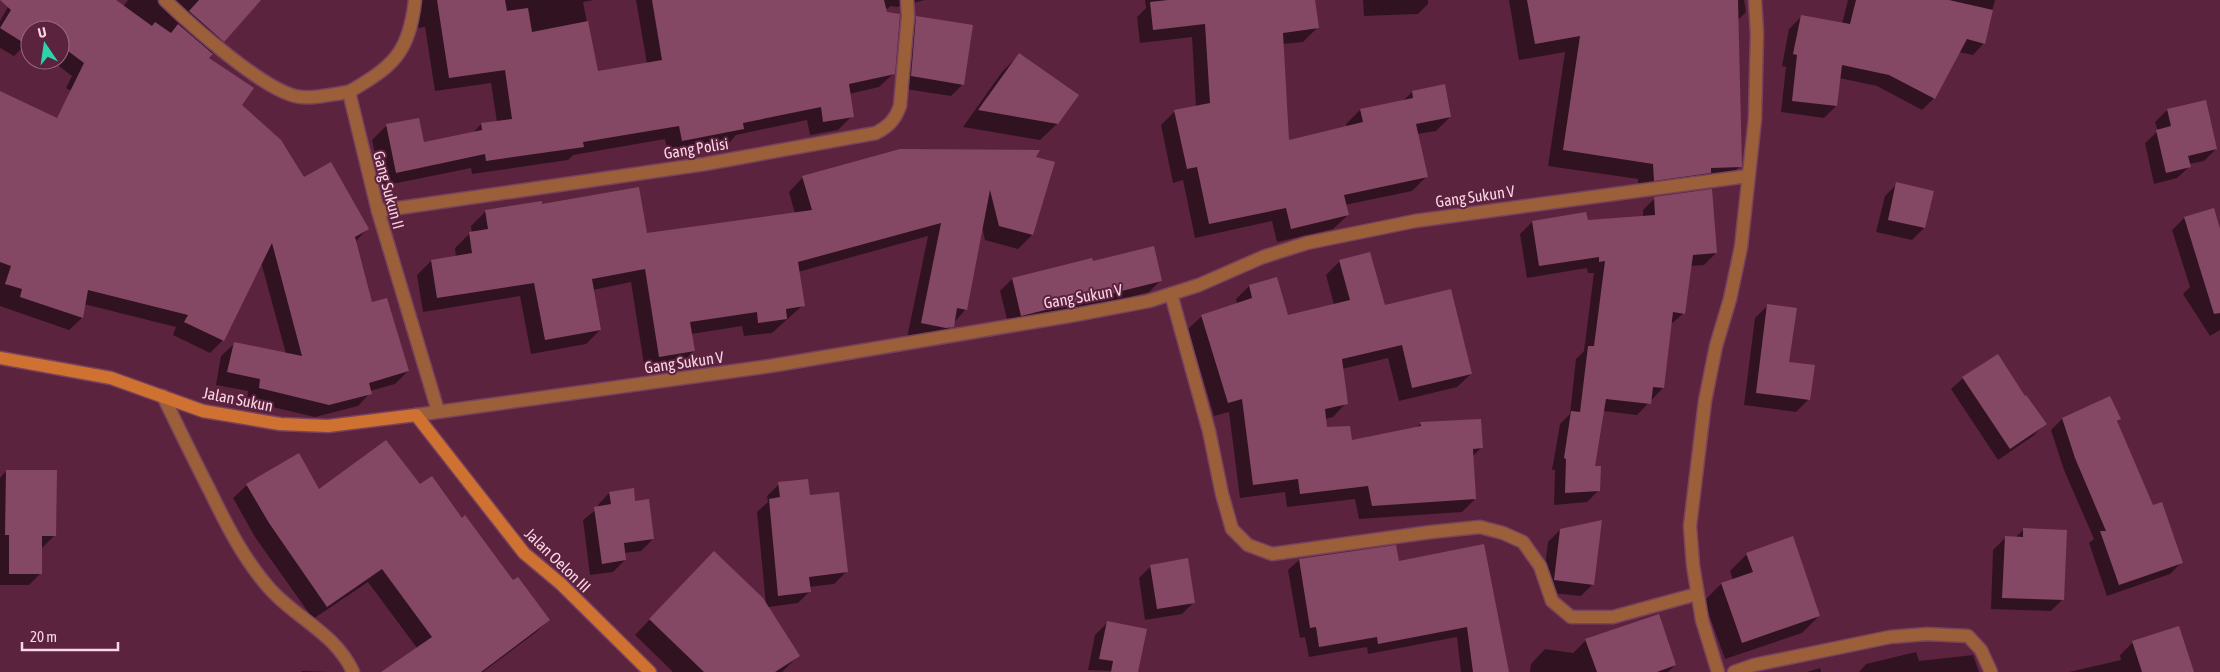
<svg xmlns="http://www.w3.org/2000/svg" width="2220" height="672" viewBox="0 0 2220 672" font-family="'Asap Condensed',sans-serif">
	<style>
		.shadow { fill: #0007 }
		.building { fill: #854864 }
		.lines { fill: none; stroke-linecap: round; stroke-linejoin: round }
		.street-casing { stroke: #79435d; stroke-width: 15 }
		.secondary-casing { stroke: #79435d; stroke-width: 15 }
		.street { stroke: #9b5f3a; stroke-width: 12 }
		.secondary { stroke: #cf7130; stroke-width: 12 }
		.labels { text-anchor: middle; dominant-baseline: central; stroke-width: 4; stroke-linejoin: round; paint-order: stroke }
		.street-label { font-size: 16px; fill: #fbd6e5; stroke: #5c233f }
	</style>
	<rect width="100%" height="100%" fill="#5c233f"/>
	<g class="shadow">
		<path d="M12 0H113L123 7 128 0H259L208 59 241 105 304 179 367 229 355 242 371 304 408 371 395 384 370 391V393L358 406 315 417 247 401 248 391 216 385 221 356 234 344 286 354 261 262 223 340 210 353 173 335 176 327 84 304 82 318 69 330 0 306V92L56 119 60 115 158 143 66 88 72 76 51 60H60V30H30V45L27 43 14 56 0 48V21Z"/>
		<path d="M414 0H594L583 2 597 73 647 64 636 0H925L897 7 891 6 885 10 894 73 879 87 849 94 852 116 838 130 810 135 807 120 736 135 729 143 668 154 665 139 573 155 568 160 472 174 471 168 382 186 372 140 387 125 423 143 473 133 481 124 497 122 491 83 435 91 425 27 418 28Z"/>
		<path d="M1145 0H1314L1317 28 1303 42 1282 44 1288 142 1347 127 1346 124 1360 110 1403 101 1412 92 1444 86 1450 117 1436 131 1417 134 1426 177 1412 191 1345 205 1348 215 1333 229 1277 242 1272 221 1195 238 1183 180 1173 183 1161 125 1175 111 1196 107 1192 37 1140 43 1137 17 1146 8Z"/>
		<path d="M1363 0H1428V4L1418 14 1364 16Z"/>
		<path d="M1509 0H1744L1746 12 1738 20 1740 166 1724 182 1638 196V179L1548 166 1565 52 1519 60Z"/>
		<path d="M1848 0H1995L1984 43 1973 55 1959 52 1934 98 1922 110 1877 86 1839 78 1836 106 1824 118 1781 112 1786 67 1782 66 1789 29 1801 17 1842 24Z"/>
		<path d="M917 18 963 84 951 96 899 88 905 30Z"/>
		<path d="M1019 55 1058 123 1040 140 963 127 1002 72Z"/>
		<path d="M2167 110 2216 149 2204 161 2189 164V167L2177 178 2154 184 2145 143 2158 131 2155 122Z"/>
		<path d="M1034 157 1032 235 1018 249 985 240 982 227 966 309 938 341 907 338 928 236 798 272 803 305 772 333 744 336 742 326 691 334 694 351 679 365 645 371 631 282 593 290 600 330 586 344 531 354 520 296 423 312 417 275 431 261 456 257 455 248 469 234 472 233 471 226 486 211 541 206 646 234 795 214 789 192 803 177Z"/>
		<path d="M1897 184 1924 228 1912 240 1876 232 1885 196Z"/>
		<path d="M1655 198 1716 253 1704 265 1690 266 1684 313 1670 325 1663 388 1637 415 1603 411 1594 467 1599 490 1587 502 1554 505 1555 470H1552L1560 424 1570 414 1576 359 1584 351 1594 273H1588L1587 268 1527 278 1520 234 1532 222H1586L1643 217V210Z"/>
		<path d="M2213 210 2220 234V330L2210 336 2183 294 2190 287 2172 230 2184 218Z"/>
		<path d="M1340 261 1384 306 1471 374 1457 387 1399 401 1388 358 1342 369 1346 403 1333 417 1325 419 1326 429 1351 441 1416 428 1421 423 1481 448 1473 456 1475 499 1462 512 1359 519 1355 499 1287 507 1285 492 1240 498 1229 412 1214 416 1188 329 1202 316 1237 304 1236 299 1249 286 1287 317 1334 305 1326 275Z"/>
		<path d="M1012 279 1161 280 1149 292 1009 327 1000 291Z"/>
		<path d="M1767 306 1787 363 1808 400 1796 412 1744 405 1755 318Z"/>
		<path d="M1963 378 2024 398 2045 424 2033 436 1998 460 1951 389Z"/>
		<path d="M2110 398 2120 419 2117 422 2152 506 2182 562 2170 574 2107 596 2089 543 2094 539 2064 470 2051 430 2062 419Z"/>
		<path d="M6 471 55 535 43 547H40L41 573 29 585H0V478Z"/>
		<path d="M779 484 808 496 846 572 834 584 809 587 810 591 798 603 768 607 798 656 782 672H673L635 635 699 568 766 605 757 512 768 502 767 496Z"/>
		<path d="M247 485 319 491 420 486 461 519 513 582 549 620 535 633 483 672H383L417 648 368 582 313 619 255 537 233 498Z"/>
		<path d="M609 493 634 502 653 539 641 551 624 553 625 560 613 572 590 575 583 520 598 508V505Z"/>
		<path d="M1560 530 1593 584 1581 596 1542 592 1548 542Z"/>
		<path d="M2023 530 2063 599 2051 611 1991 609 1993 550 2005 538H2015Z"/>
		<path d="M1483 546 1508 672H1461L1457 637 1368 654 1367 647 1309 657 1305 637 1300 638 1288 570 1299 560 1398 563Z"/>
		<path d="M1747 554 1819 616 1802 633 1725 659 1704 601 1721 584 1733 580 1730 571Z"/>
		<path d="M1151 566 1194 602 1182 614 1145 620 1139 578Z"/>
		<path d="M1107 623 1137 672 1088 670 1095 635Z"/>
		<path d="M1586 640 1675 665 1668 672H1530L1531 664 1545 649 1573 653Z"/>
		<path d="M2133 642 2193 672H2069L2121 660 2120 655Z"/>
		<path d="M1916 652 1919 661 1973 655 1979 672H1859L1866 664Z"/>
		<path d="M1820 668 1821 672H1807Z"/>
		<path d="M302 671 329 672H301Z"/>
	</g>
	<g class="building">
		<path d="M0 0H116L152 26 155 22 171 33 178 24 213 54 209 58 254 88 242 105 281 140 304 177 331 162 369 229 355 237 372 302 387 298 409 371 369 383 372 394 329 405 259 388 260 379 227 372 234 342 302 356 272 243 224 341 184 322 188 315 88 290 83 318 20 297 22 289 5 284 11 266 0 262V91L57 118 84 63 60 45V30H30V41L27 45 0 28 11 10Z"/>
		<path d="M199 0H261L224 42 189 11Z"/>
		<path d="M437 0H505L507 11 528 8 532 32 588 21 598 71 662 60 652 0H884L887 12 900 14 895 74 849 84 854 117 823 122 821 107 743 123 744 129 682 141 679 126 583 142 584 147 486 161 485 154 396 173 386 124 419 118 424 142 482 130 481 123 512 119 505 70 449 78Z"/>
		<path d="M1168 0H1315L1319 28 1283 33 1289 140 1363 122 1360 109 1413 98 1412 91 1445 84 1451 117 1416 124 1428 177 1344 195 1349 215 1291 229 1286 208 1209 224 1197 167 1187 169 1174 110 1210 103 1205 24 1153 30 1150 2Z"/>
		<path d="M1527 0H1738L1742 167 1711 168V173L1654 181 1653 164 1563 150 1580 36 1535 44Z"/>
		<path d="M1856 0H1949L1993 10 1985 44 1967 39 1935 99 1889 75 1842 65 1837 106 1792 101 1797 55 1793 54 1801 15 1850 24Z"/>
		<path d="M916 16 973 25 964 85 911 76Z"/>
		<path d="M1019 53 1079 95 1058 124 978 110Z"/>
		<path d="M2206 100 2217 149 2188 156 2191 167 2166 173 2156 130 2171 126 2167 109Z"/>
		<path d="M900 149 1040 150 1036 157 1055 162 1033 235 999 226 990 190 967 310 957 308 954 327 946 328 921 323 941 223 798 262 805 306 786 309 787 319 758 323 757 312 690 322 695 351 659 357 645 269 592 279 601 330 545 340 534 283 437 298 431 260 472 253 469 232 488 229 485 210 542 201V204L639 187 647 233 812 210 802 176Z"/>
		<path d="M1896 182 1934 191 1925 228 1888 220Z"/>
		<path d="M1712 189 1717 253 1693 255 1685 314 1673 312 1664 388 1653 387 1651 404 1606 399 1595 466H1601L1600 491 1565 493 1566 459 1564 458 1571 411 1580 412 1588 346H1594L1605 261 1599 262V257L1539 266 1532 221 1586 212 1588 220 1655 215 1654 197Z"/>
		<path d="M2214 208 2220 229V313L2214 314 2184 217Z"/>
		<path d="M1154 246 1162 281 1021 316 1012 278 1092 258 1093 261Z"/>
		<path d="M1370 252 1385 305 1451 289 1472 374 1412 388 1402 345 1342 359 1348 404 1325 409 1327 427 1350 426 1352 440 1421 426 1420 422 1481 419 1483 448 1473 449 1476 499 1372 506 1368 486 1300 494 1298 479 1253 485 1242 399 1228 403 1201 315 1252 298 1249 285 1277 277 1288 315 1350 300 1339 260Z"/>
		<path d="M1767 304 1797 308 1789 362 1815 365 1810 400 1756 393Z"/>
		<path d="M1998 354 2025 396 2026 395 2047 424 2010 449 1962 377Z"/>
		<path d="M2110 396 2121 419 2117 421 2153 505 2162 502 2183 563 2119 585 2100 531H2106L2075 458 2062 418Z"/>
		<path d="M386 440 420 484 432 476 462 518 465 515 513 580 518 577 550 620 481 672H381L432 637 382 569 327 607 269 523 246 484 299 453 319 489Z"/>
		<path d="M6 470H57L56 536H42V574H9V535H5Z"/>
		<path d="M808 479 810 495 839 492 848 572 809 577 811 592 778 596 769 499 780 497 778 482Z"/>
		<path d="M634 488 635 501 649 499 654 539 624 543 626 560 602 564 594 507 611 504 609 492Z"/>
		<path d="M1602 520 1594 585 1554 580 1560 529Z"/>
		<path d="M2023 528 2067 530 2064 600 2002 598 2005 536 2023 537Z"/>
		<path d="M1793 536 1820 616 1742 643 1721 583 1753 572 1746 553Z"/>
		<path d="M1484 544 1509 672H1473L1467 627 1378 644 1377 637 1319 647 1316 627 1310 628 1299 559 1396 545 1399 561Z"/>
		<path d="M714 551 763 598 800 656 775 672H704L649 619Z"/>
		<path d="M1188 558 1195 603 1157 609 1150 565Z"/>
		<path d="M1659 614 1676 665 1657 672H1597L1585 639Z"/>
		<path d="M1107 621 1147 629 1138 672H1111L1113 661 1099 659Z"/>
		<path d="M2179 626 2194 672H2142L2132 641Z"/>
	</g>
	<g class="lines">
		<g class="street-casing">
			<g id="street">
				<path d="M165 0C192 26 260 87 295 96 311 100 332 94 349 92"/>
				<path d="M415 0C409 54 393 66 349 92L378 211 438 411"/>
				<path d="M378 211 705 164 876 133C889 126 895 120 900 106L908 16 907 0"/>
				<path d="M1171 294 1209 431 1222 494 1232 529 1248 545 1272 554 1431 532 1480 527 1503 533 1523 542 1540 566 1552 601 1571 617H1613L1697 594"/>
				<path d="M163 396C178 427 193 458 209 489 226 524 244 560 270 589 297 619 336 634 353 672"/>
				<path d="M416 415 770 366 1075 315 1149 301 1199 285 1263 257 1307 243 1415 221 1748 176"/>
				<path d="M1718 672 1702 620 1693 565 1690 526 1705 401 1716 346 1730 299 1741 247 1755 119 1757 33 1755 0"/>
				<path d="M1734 672 1754 665 1890 637 1927 634 1968 636 1981 650 1991 672"/>
			</g>
		</g>
		<g class="secondary-casing">
			<path id="secondary" d="M0 358 111 378 203 411 280 424 328 426 416 415 524 553 561 584 650 672"/>
		</g>
		<use href="#street" class="street"/>
		<use href="#secondary" class="secondary"/>
	</g>
	<g class="labels">
		<g class="street-label">
			<text transform="translate(696 148) rotate(-9)">Gang Polisi</text>
			<text transform="translate(389 190) rotate(75)">Gang Sukun II</text>
			<text transform="translate(1475 196) rotate(-8)">Gang Sukun V</text>
			<text transform="translate(1083 296) rotate(-10)">Gang Sukun V</text>
			<text transform="translate(684 362) rotate(-8)">Gang Sukun V</text>
			<text transform="translate(238 399) rotate(11)">Jalan Sukun</text>
			<text transform="translate(558 560) rotate(44)">Jalan Oelon III</text>
		</g>
	</g>
	<g transform="translate(45 45) rotate(347)"><circle r="24" fill="#5c233f" stroke="#9c6b81"/>
	<path d="M0-4L9 19L0 12L-9 19Z" fill="#2bd5ac"/>
	<text y="-8" font-size="14" font-weight="bold" text-anchor="middle" fill="#fbd6e5">U</text>
	</g>
	<path d="M22 642v8h96v-8" fill="none" stroke="#fbd6e5" stroke-width="2.5"/>
	<text x="30" y="642" font-size="15" fill="#fbd6e5" stroke="#5c233f" stroke-width="4" paint-order="stroke">20 m</text>
</svg>
